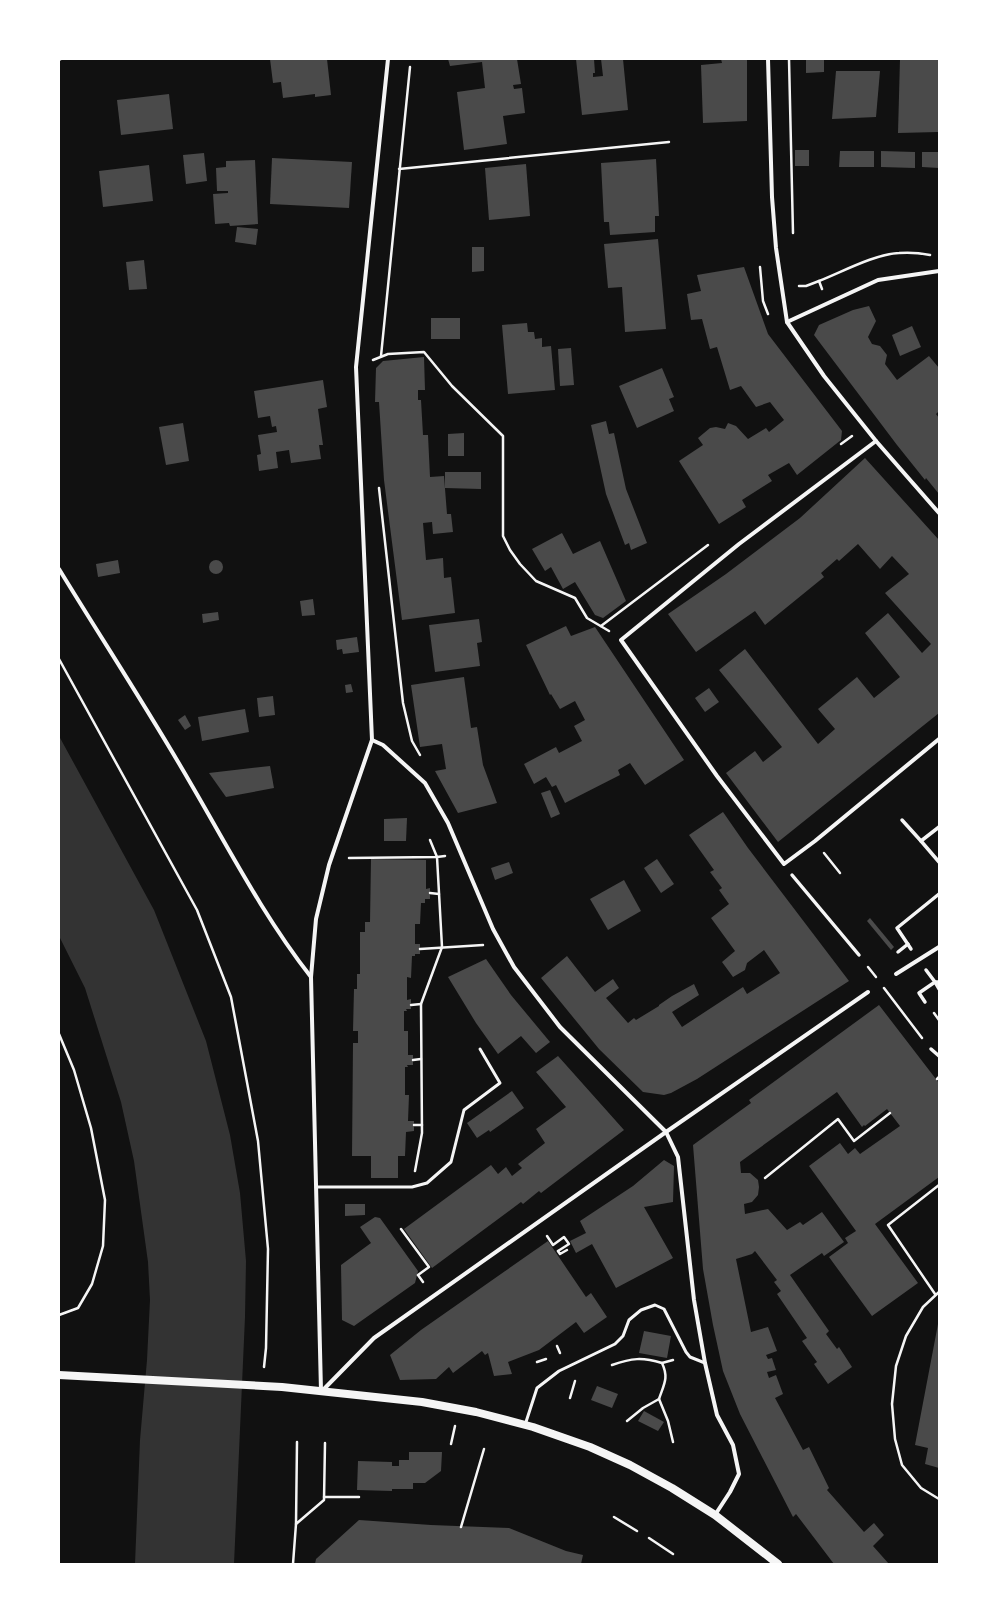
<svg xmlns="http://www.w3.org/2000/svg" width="998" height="1623" viewBox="0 0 998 1623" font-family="Montserrat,sans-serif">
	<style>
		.water { fill: #333 }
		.building { fill: #4a4a4a }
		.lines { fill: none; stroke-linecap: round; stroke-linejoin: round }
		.path { stroke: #f5f5f5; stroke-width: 2.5 }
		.service { stroke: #f5f5f5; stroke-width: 3 }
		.pedestrian { stroke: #f5f5f5; stroke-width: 3.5 }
		.minor { stroke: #f5f5f5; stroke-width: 4 }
		.secondary { stroke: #f5f5f5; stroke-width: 8 }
	</style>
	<rect width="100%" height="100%" fill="#111"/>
	<path class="water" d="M59 736 154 910 206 1041 230 1135 240 1193 246 1261 245 1317 234 1564H135L140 1440 147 1360 150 1300 148 1262 134 1161 121 1102 85 988 59 936Z"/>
	<g class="building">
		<path d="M270 59H327L331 95 315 97V94L283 98 281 82 273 83Z"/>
		<path d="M448 59H517L521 84 513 85 514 89 522 88 525 113 503 116 507 144 464 150 457 92 485 88 482 62 450 66Z"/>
		<path d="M576 59H594L595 73H593V77L603 76 601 59H623L628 110 582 115Z"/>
		<path d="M721 59H747V121L703 123 701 65 722 63Z"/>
		<path d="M806 59H824V72L806 73Z"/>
		<path d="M900 59H939L938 132 898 133Z"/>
		<path d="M836 71H880L876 117 832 119Z"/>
		<path d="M169 94 173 129 121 135 117 100Z"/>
		<rect x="795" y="150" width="14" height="16"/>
		<path d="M840 151H874V167H839Z"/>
		<path d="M881 151 915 152V168L881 167Z"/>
		<path d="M922 152H939V168L922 167Z"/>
		<path d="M204 153 207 181 186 184 183 155Z"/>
		<path d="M272 158 352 162 349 208 270 204Z"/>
		<path d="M656 159 659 216H655V232L610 235 609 222H604L601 163Z"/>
		<path d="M255 160 258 224 230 226 229 223 215 224 213 194 228 193V191H217L216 168 226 167V161Z"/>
		<path d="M526 164 530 216 489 220 485 168Z"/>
		<path d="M149 165 153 201 103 207 99 171Z"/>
		<path d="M237 227 258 229 256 245 235 242Z"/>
		<path d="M658 239 666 329 625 332 622 287 608 288 604 244Z"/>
		<path d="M472 247H484V271L472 272Z"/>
		<path d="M144 260 147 289 129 290 126 262Z"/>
		<path d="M744 267 768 334 842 431 841 440 797 475 789 463 768 475 772 481 742 500 746 507 719 524 679 461 703 445 698 438 710 428 716 427 725 429 728 423 736 426 748 439 766 428 769 432 784 420 770 402 756 407 741 386 730 390 717 347 710 349 702 319 691 320 687 294 701 291 697 275Z"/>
		<path d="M869 306 876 321 868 337 872 344 880 346 887 355 885 364 897 380 929 356 939 368V411L936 414 939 418V494L926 478 925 480 897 445 814 335 819 325 853 310Z"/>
		<rect x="431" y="318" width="29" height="21"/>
		<path d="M527 323 528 332H534L535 339 542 338V347L551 346 555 390 508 394 502 325Z"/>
		<path d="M912 326 921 347 900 356 892 335Z"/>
		<path d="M571 348 574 385 560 386 558 349Z"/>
		<path d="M424 357 425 390H418V400H421L423 435H428L430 477 444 476 447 514H451L453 532 433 534 432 522 423 523 426 560 443 558 444 578 451 577 455 613 402 620 384 480 379 402H375L376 368 383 361Z"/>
		<path d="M662 368 674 397 669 399 674 411 637 428 619 386Z"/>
		<path d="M323 380 327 407 318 409 323 445H319L321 459 291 463 289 450 276 452 278 468 259 471 257 455 261 454 258 435 277 432 276 426 272 427 270 416 258 418 254 391Z"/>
		<path d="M606 421 609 434 614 433 626 489 647 543 631 550 629 543 625 545 606 494 591 425Z"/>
		<path d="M183 423 189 461 166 465 159 427Z"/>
		<path d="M464 433V456H448V434Z"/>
		<path d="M865 458 939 540V713L778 842 726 773 755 751 763 762 782 747 719 670 745 649 818 744 835 729 818 709 857 677 874 698 900 677 865 633 888 613 922 653 931 644 885 593 909 574 892 556 880 569 858 544 839 561 837 559 821 573 824 577 765 625 755 611 696 652 668 614 726 574 800 518Z"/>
		<path d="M445 472H481V489L445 488Z"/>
		<path d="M562 533 573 554 600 541 626 601 603 618 595 615 575 582 563 589 551 567 545 571 532 549Z"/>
		<path d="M118 560 120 573 98 577 96 564Z"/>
		<circle cx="216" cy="567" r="7"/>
		<path d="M313 599 315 615 302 616 300 601Z"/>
		<path d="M218 612 219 620 203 623 202 614Z"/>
		<path d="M479 619 482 642 477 643 480 666 435 672 429 625Z"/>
		<path d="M566 626 571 636 595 627 684 760 645 785 630 763 618 770 620 775 565 803 556 785 552 787 546 777 534 784 524 764 556 747 559 753 582 741 574 726 585 720 575 701 560 709 551 694 550 695 526 645Z"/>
		<path d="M357 637 359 652 343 654 342 649 337 650 336 640Z"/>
		<path d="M464 677 471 728 477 727 483 765 497 803 458 813 435 771 446 769 442 744 420 747 411 685Z"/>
		<path d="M351 684 353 692 346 693 345 685Z"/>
		<path d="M709 688 719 702 705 712 695 698Z"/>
		<path d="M273 696 275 715 259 717 257 698Z"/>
		<path d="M245 709 249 732 202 741 198 717Z"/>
		<path d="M185 715 191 726 185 730 178 720Z"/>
		<path d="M270 766 274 788 226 797 209 773Z"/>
		<path d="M550 790 560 814 551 818 541 793Z"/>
		<path d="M723 812 748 848 849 981 697 1079 671 1093 664 1095 643 1092 599 1049 541 978 567 956 595 992 613 979 619 988 606 998 628 1023 634 1018 636 1020 659 1006V1005L672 996 694 984 699 995 672 1012 682 1027 743 987 747 994 780 973 764 950 747 963 745 970 733 977 722 962 735 951 711 918 729 904 719 890 722 888 710 872 714 870 689 835Z"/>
		<path d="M407 818 406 841H384V819Z"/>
		<path d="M371 859 426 860V889L430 888V899H425V903H421L420 924H415V944H420V954H415V956H412L411 978 407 977V1000L411 999V1009H406L407 1011H404V1031H408V1055H413V1065H407L408 1067H405V1095H409L408 1121H414V1131L406 1132 405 1156H398V1178H371V1156H352L353 1043H358V1031H353L354 989H357V974H360V932H365V922H370Z"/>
		<path d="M657 859 674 884 661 893 644 868Z"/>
		<path d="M509 862 513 873 495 880 491 868Z"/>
		<path d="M624 880 641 911 608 930 590 899Z"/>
		<path d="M870 918 894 947 891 950 867 921Z"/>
		<path d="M486 959 511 995 550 1042 536 1053 521 1036 498 1054 476 1023 448 977Z"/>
		<path d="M879 1005 939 1083V1177L875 1224 918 1283 872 1316 829 1257 848 1243 845 1238 856 1231 809 1166 840 1143 848 1154 855 1148 860 1154 900 1126 887 1109 865 1126 864 1125 862 1127 837 1092 740 1162 741 1173H750L758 1180 759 1187 758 1195 752 1202 744 1204 745 1214 768 1209 787 1230 800 1222 803 1225 822 1212 844 1242 824 1256 822 1253 790 1275 829 1331 826 1334 837 1349 839 1347 852 1367 828 1384 814 1364 817 1362 802 1341 807 1338 777 1294 781 1291 774 1282 777 1280 755 1251 752 1254 736 1259 751 1332 768 1327 777 1351 766 1355 768 1359 772 1358 776 1370 767 1372 769 1378 776 1375 783 1394 775 1398 803 1450 809 1447 829 1488 827 1490 864 1532 874 1523 884 1535 873 1546 889 1564H834L796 1514 793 1517 740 1414 723 1371 713 1325 703 1269 693 1145 751 1103 749 1100Z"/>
		<path d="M558 1056 624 1130 541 1193 539 1191 523 1204 521 1202 432 1268 404 1229 491 1165 498 1174 506 1167 512 1176 522 1168 518 1164 545 1143 536 1129 566 1107 536 1072Z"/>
		<path d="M512 1091 524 1108 490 1132 489 1130 477 1138 467 1123Z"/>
		<path d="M664 1160 674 1166 673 1202 644 1207 673 1258 616 1288 592 1244 576 1253 570 1241 586 1233 580 1221 633 1186Z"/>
		<path d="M345 1204H365V1215L345 1216Z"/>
		<path d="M375 1217 380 1218 418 1271 415 1283 354 1326 342 1320 341 1265 371 1243 360 1227Z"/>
		<path d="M548 1241 586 1297 591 1293 607 1317 584 1333 576 1322 539 1350 508 1362 512 1374 494 1376 488 1353 485 1355 482 1351 453 1373 449 1367 436 1379 400 1380 390 1355 421 1330Z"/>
		<path d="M938 1324H939V1468L925 1464 928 1448 915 1445Z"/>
		<path d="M644 1331 671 1336 667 1358 639 1353Z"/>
		<path d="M597 1386 618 1394 612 1408 591 1400Z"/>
		<path d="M644 1411 664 1422 658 1431 638 1421Z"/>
		<path d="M409 1452H442L441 1471 425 1483H413V1489H392V1491L357 1490 358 1461 392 1462V1466H399V1460H409Z"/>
		<path d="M359 1520 431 1525 509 1528 566 1551 583 1555 581 1564H315L316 1559Z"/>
	</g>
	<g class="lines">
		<g class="path">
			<path d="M789 59 793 233"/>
			<path d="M59 60 61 59"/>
			<path d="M399 169 669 142"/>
			<path d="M760 267 763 301 768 314"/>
			<path d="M799 286H806L819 281"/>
			<path d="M822 289 819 281C842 272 875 254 899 253 910 252 920 253 930 255"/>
			<path d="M381 356 410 67"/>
			<path d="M373 360 388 354 424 352 452 386 503 436V536L510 550 520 564 536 581 575 598 587 618 609 631"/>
			<path d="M841 444 852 436"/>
			<path d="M379 488 403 703 412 741 420 755"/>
			<path d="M601 626 708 545"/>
			<path d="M59 659 197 910 231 997 258 1141 268 1249 266 1348 264 1367"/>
			<path d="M824 853 840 873"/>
			<path d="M349 858 437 857 430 840"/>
			<path d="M430 893 439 894"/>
			<path d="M420 949 483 945"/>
			<path d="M868 967 876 977"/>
			<path d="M884 988 922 1038"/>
			<path d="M411 1005 421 1004"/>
			<path d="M934 1013 939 1020"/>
			<path d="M59 1034 74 1070 91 1128 105 1200 103 1246 92 1284 78 1308 59 1315"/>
			<path d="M413 1060 421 1059"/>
			<path d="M937 1079 939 1077"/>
			<path d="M414 1125H422"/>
			<path d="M415 1171 422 1133 421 1004 442 947 437 857 445 856"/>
			<path d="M765 1178 838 1119 854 1141 890 1113"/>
			<path d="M401 1229 429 1267 418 1275 423 1282"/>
			<path d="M547 1236 553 1245 564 1237 569 1244 558 1251"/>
			<path d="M558 1251 560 1254 567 1250"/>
			<path d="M939 1292 923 1307 906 1336 896 1366 892 1404 895 1439 902 1465 921 1488 939 1499"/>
			<path d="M935 1294 888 1225 939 1185"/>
			<path d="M557 1346 560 1353"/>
			<path d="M537 1362 546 1359"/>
			<path d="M662 1363 673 1360"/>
			<path d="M612 1365C632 1358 642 1357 662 1363 669 1378 664 1384 659 1399"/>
			<path d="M570 1398 575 1381"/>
			<path d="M627 1421 643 1408 659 1399 668 1421 673 1442"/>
			<path d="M297 1442 296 1524 324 1500 325 1443"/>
			<path d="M451 1444 455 1426"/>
			<path d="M324 1497H359"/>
			<path d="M614 1517 637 1531"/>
			<path d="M461 1527 484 1449"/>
			<path d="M649 1538 673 1554"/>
			<path d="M293 1564 296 1524"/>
		</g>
		<g class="service">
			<path d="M316 1187H412L427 1183 451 1162 464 1110 500 1083 480 1049"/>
			<path d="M525 1425 537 1388 559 1371 615 1344 623 1336 629 1320 641 1310 655 1305 664 1309 686 1352 690 1357 705 1363"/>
		</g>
		<g class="pedestrian">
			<path d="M902 820 921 841 939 827"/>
			<path d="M921 841 939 862"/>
			<path d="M792 875 859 955"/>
			<path d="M911 949 897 928 939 894"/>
			<path d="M898 952 908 944"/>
			<path d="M939 982H935L939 989"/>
			<path d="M925 1002 919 993 935 982 926 970"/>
			<path d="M931 1049 939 1056"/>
		</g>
		<g class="minor">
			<path d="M768 59 772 197 776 248 787 322 824 376 876 441 939 513"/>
			<path d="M787 322 878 280 939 271"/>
			<path d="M876 441 739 544 621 640 717 776 784 864 815 841 939 739"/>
			<path d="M59 569C103 641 149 711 191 784 229 849 264 917 311 977"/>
			<path d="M372 740 383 745 425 783 448 823 493 929 514 967 560 1027 666 1132 678 1157 694 1300 705 1363 717 1415 733 1445 739 1474 730 1492 715 1515"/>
			<path d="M896 974 939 947"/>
			<path d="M321 1391 311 977 316 919 329 865 372 740 356 367 388 59"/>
			<path d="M322 1391 374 1338 666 1132 868 992"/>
		</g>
		<path class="secondary" d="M59 1375 282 1387 422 1402 476 1412 533 1427 590 1447 630 1465 672 1488 715 1515 778 1564"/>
	</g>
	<rect width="998" height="1623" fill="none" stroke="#ffffff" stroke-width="120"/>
</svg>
